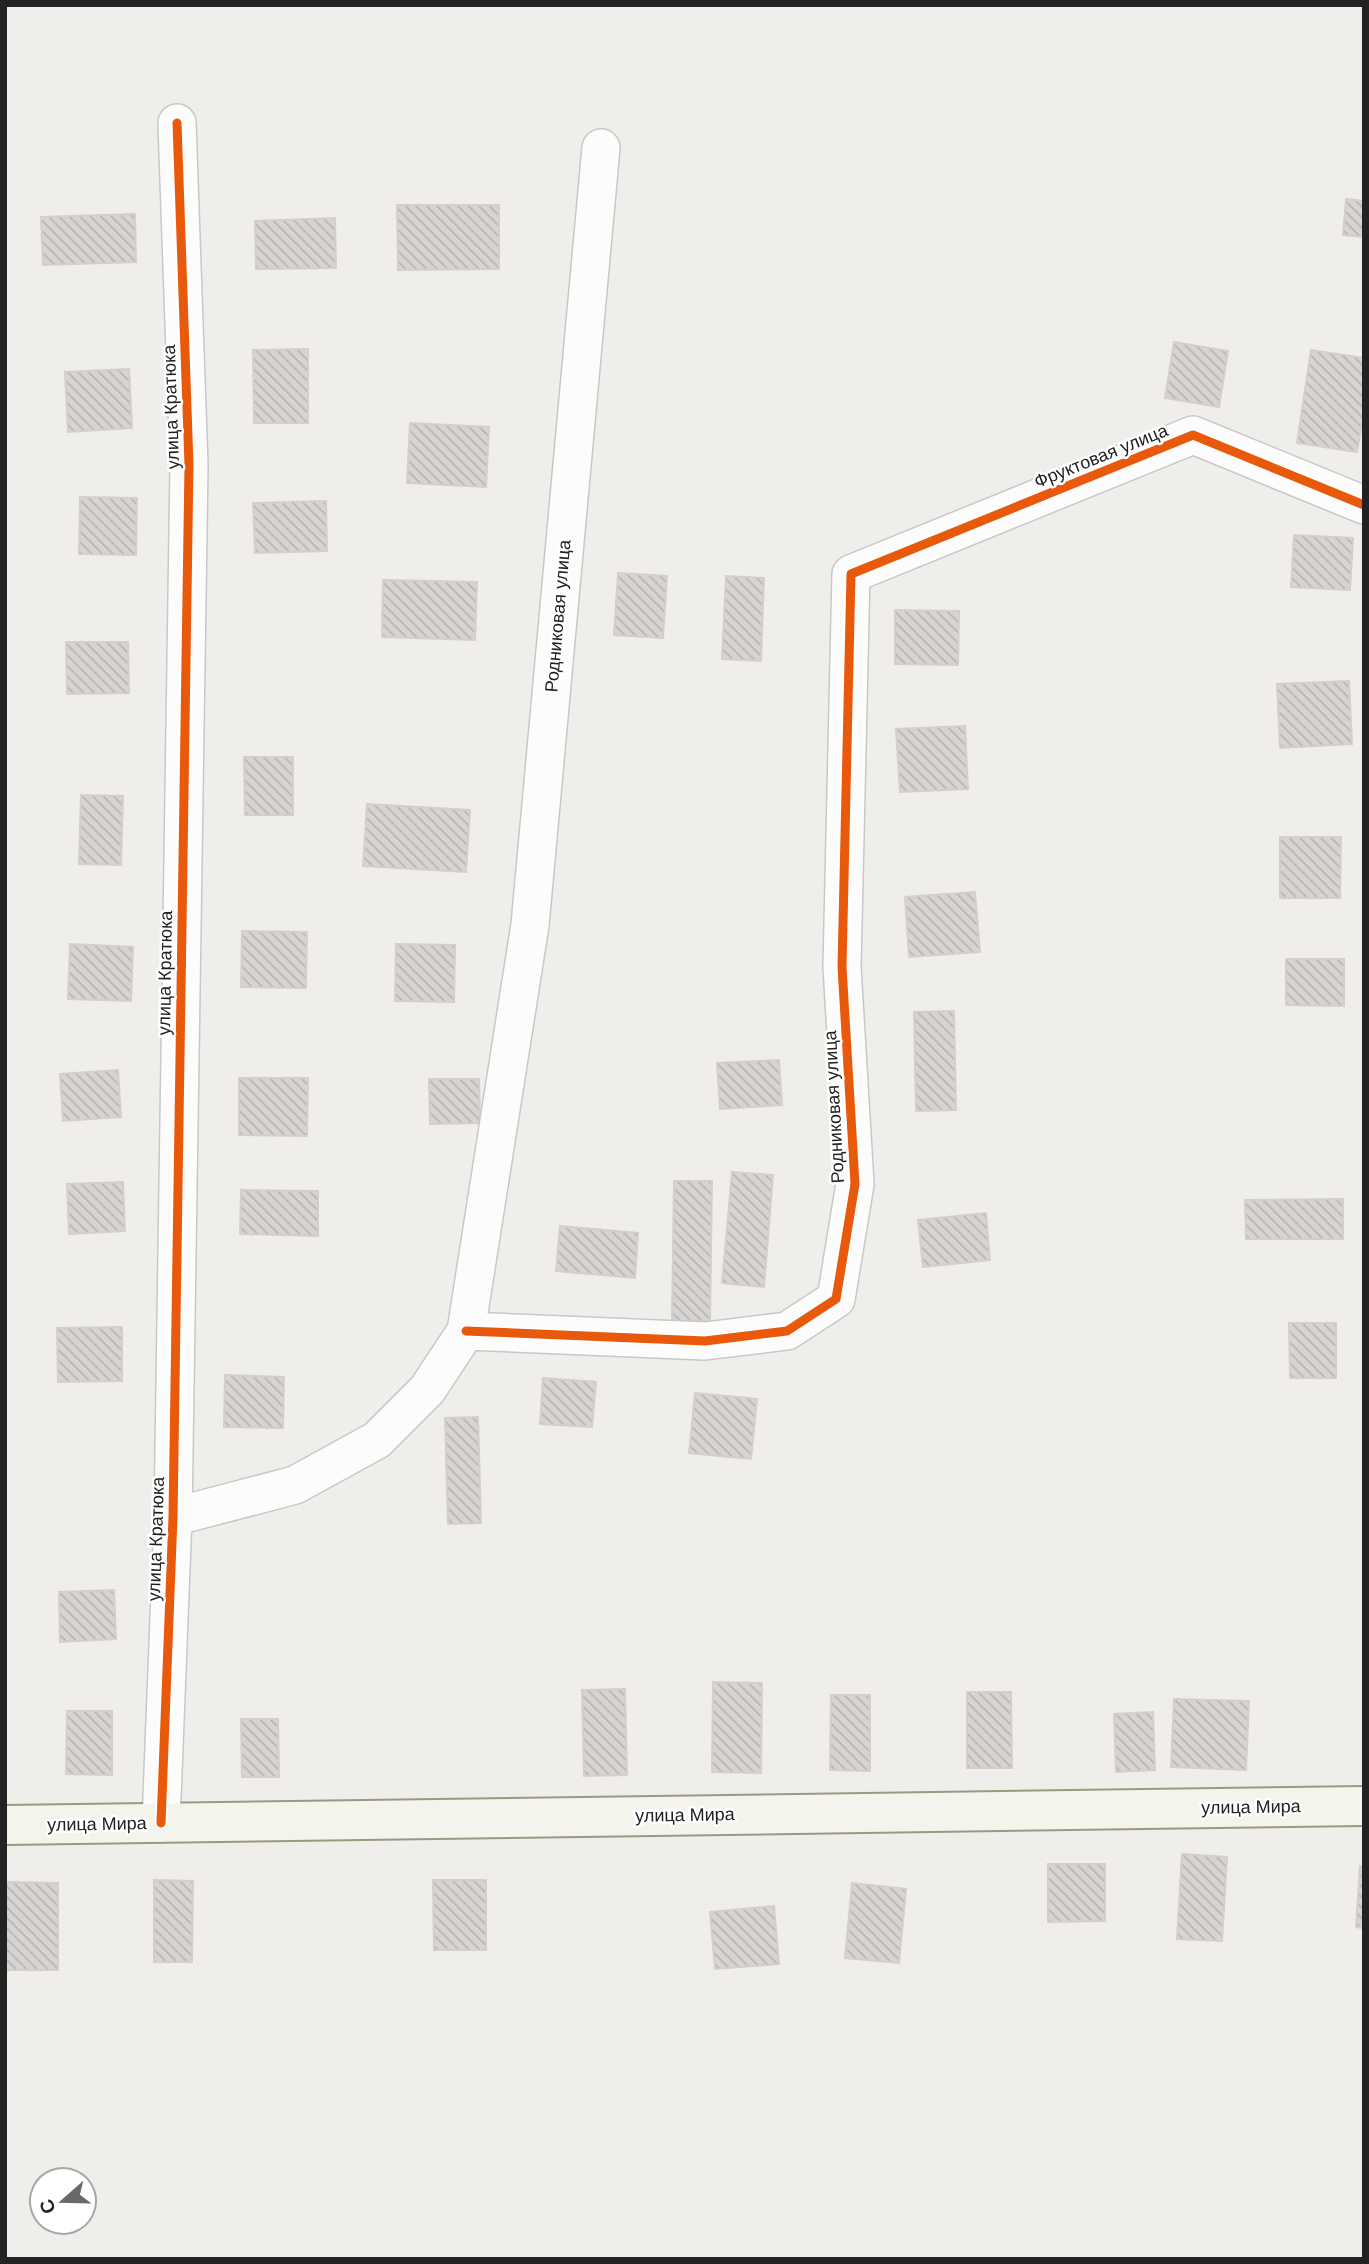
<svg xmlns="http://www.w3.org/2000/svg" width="1369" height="2264" viewBox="0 0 1369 2264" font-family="Arial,sans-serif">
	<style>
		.building { fill: url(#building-back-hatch); stroke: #d3d0cc; stroke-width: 2 }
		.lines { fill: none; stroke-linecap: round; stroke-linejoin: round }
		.street-casing { stroke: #c9c8c7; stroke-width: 40 }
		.secondary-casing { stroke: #999a82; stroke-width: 42 }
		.street { stroke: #fdfcfc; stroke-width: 37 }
		.secondary { stroke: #f4f4ed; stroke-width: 38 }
		.cycleway-casing { stroke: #fff; stroke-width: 13 }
		.cycleway { stroke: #e8590c; stroke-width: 9 }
		.labels { text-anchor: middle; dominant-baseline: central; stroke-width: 5; stroke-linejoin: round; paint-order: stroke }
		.street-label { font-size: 18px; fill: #222; stroke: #fff }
	</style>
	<defs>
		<pattern id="building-back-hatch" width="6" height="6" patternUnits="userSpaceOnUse" patternTransform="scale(1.75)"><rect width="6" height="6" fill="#d7d4d2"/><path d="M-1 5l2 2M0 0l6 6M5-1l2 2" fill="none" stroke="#b8b6b4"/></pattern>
	</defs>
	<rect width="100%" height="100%" fill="#f0eeeb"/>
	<g class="building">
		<path d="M1346 199 1364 201V237L1343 235Z"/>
		<path d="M397 205H499V269L398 270Z"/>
		<path d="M135 214 136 262 43 265 41 217Z"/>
		<path d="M335 218 336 268 256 269 255 221Z"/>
		<path d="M1174 342 1228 351 1219 407 1165 398Z"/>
		<path d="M308 349V423H254L253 350Z"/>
		<path d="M1311 350 1364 358V412L1357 452 1297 443Z"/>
		<path d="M129 369 132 428 68 432 65 372Z"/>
		<path d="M410 423 489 427 486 487 407 483Z"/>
		<path d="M80 497 137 498 136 555 79 554Z"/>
		<path d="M326 501 327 551 255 553 253 503Z"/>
		<path d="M1294 535 1353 538 1350 590 1291 587Z"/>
		<path d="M618 573 667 576 663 638 614 635Z"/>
		<path d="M726 576 764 578 761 661 722 659Z"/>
		<path d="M383 580 477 582 475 640 382 637Z"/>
		<path d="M895 610 959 611 958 665 895 664Z"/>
		<path d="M66 642H128L129 693 67 694Z"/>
		<path d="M1349 681 1352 744 1280 748 1277 684Z"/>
		<path d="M965 726 968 789 900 792 896 729Z"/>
		<path d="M244 757H293V815H245Z"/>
		<path d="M81 795 123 796 121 865 79 864Z"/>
		<path d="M367 804 470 810 466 872 363 866Z"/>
		<path d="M1280 837H1341L1340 898H1280Z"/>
		<path d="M975 892 980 952 909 957 905 897Z"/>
		<path d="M242 931 307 932 306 988 241 987Z"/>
		<path d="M70 944 133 947 131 1001 68 999Z"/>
		<path d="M396 944 455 945 454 1002 395 1001Z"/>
		<path d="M1286 959H1344V1006L1286 1005Z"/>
		<path d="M954 1011 956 1110 916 1111 914 1012Z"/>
		<path d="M779 1060 782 1105 720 1109 717 1063Z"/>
		<path d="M118 1070 121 1117 63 1121 60 1074Z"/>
		<path d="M239 1078H308L307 1136 239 1135Z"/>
		<path d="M429 1079H479L480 1123 430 1124Z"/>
		<path d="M732 1172 773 1175 764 1287 722 1283Z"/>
		<path d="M674 1181H712L710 1321H672Z"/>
		<path d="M123 1182 125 1231 69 1234 67 1184Z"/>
		<path d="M241 1190 318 1191V1236L240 1234Z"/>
		<path d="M1343 1199V1239H1246L1245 1200Z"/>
		<path d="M986 1213 990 1260 923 1267 918 1220Z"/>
		<path d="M560 1226 638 1233 635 1278 556 1271Z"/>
		<path d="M1289 1323H1336V1378H1290Z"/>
		<path d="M122 1327V1381L58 1382 57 1328Z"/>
		<path d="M225 1375 284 1377 283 1428 224 1427Z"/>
		<path d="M543 1378 596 1382 592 1427 540 1424Z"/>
		<path d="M695 1393 757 1399 751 1459 689 1453Z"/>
		<path d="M478 1417 481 1523 448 1524 445 1418Z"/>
		<path d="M114 1590 116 1639 60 1642 59 1592Z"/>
		<path d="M713 1682 762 1683 761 1773 712 1772Z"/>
		<path d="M625 1689 627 1775 584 1776 582 1690Z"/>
		<path d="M967 1692H1011L1012 1768H967Z"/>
		<path d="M831 1695H870V1771L830 1770Z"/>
		<path d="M1174 1699 1249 1701 1246 1770 1171 1767Z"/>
		<path d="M67 1711H112V1775L66 1774Z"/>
		<path d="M1153 1712 1155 1770 1116 1772 1114 1714Z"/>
		<path d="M241 1719H278L279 1777H242Z"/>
		<path d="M1182 1854 1227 1857 1222 1941 1177 1939Z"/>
		<path d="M1048 1864H1105V1921L1048 1922Z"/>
		<path d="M1360 1866H1364V1928L1356 1927Z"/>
		<path d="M154 1880 193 1881 192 1962H154Z"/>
		<path d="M433 1880H486V1950H434Z"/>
		<path d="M5 1882 58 1883V1970H5Z"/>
		<path d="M852 1883 906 1889 899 1963 845 1958Z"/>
		<path d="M774 1906 779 1964 715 1969 710 1912Z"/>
	</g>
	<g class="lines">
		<g class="street-casing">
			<g id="street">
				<path d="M466 1331 705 1341 787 1331 836 1299 855 1184 842 967 851 574 1193 435 1364 505"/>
				<path d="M173 1517 295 1485 377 1440 427 1390 466 1331 530 925 601 148"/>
				<path d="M161 1823 173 1517 189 465 177 123"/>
			</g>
		</g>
		<g class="secondary-casing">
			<path id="secondary" d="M5 1825 1364 1806"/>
		</g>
		<use href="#street" class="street"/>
		<use href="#secondary" class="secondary"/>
		<g class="cycleway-casing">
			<g id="cycleway">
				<path d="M466 1331 705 1341 787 1331 836 1299 855 1184 842 967 851 574 1193 435 1364 505"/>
				<path d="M161 1823 173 1517 189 465 177 123"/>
			</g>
		</g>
		<use href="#cycleway" class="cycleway"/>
	</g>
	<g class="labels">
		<g class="street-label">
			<text transform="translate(171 407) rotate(-92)">улица Кратюка</text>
			<text transform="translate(1101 456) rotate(-22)">Фруктовая улица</text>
			<text transform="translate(558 616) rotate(-85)">Родниковая улица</text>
			<text transform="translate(165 973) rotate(-89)">улица Кратюка</text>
			<text transform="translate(834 1107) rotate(-93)">Родниковая улица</text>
			<text transform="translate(156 1539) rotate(-88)">улица Кратюка</text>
			<text transform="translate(1251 1807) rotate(-1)">улица Мира</text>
			<text transform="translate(685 1815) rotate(-1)">улица Мира</text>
			<text transform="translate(97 1824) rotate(-1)">улица Мира</text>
		</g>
	</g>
	<rect width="1369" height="2264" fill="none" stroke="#222222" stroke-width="14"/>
	<g transform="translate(63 2201) rotate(250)"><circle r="33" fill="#ffffff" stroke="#a7a7a7" stroke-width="2"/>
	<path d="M0-5L12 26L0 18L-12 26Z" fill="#6a6968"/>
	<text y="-10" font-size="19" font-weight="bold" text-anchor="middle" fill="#222222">С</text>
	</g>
</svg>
